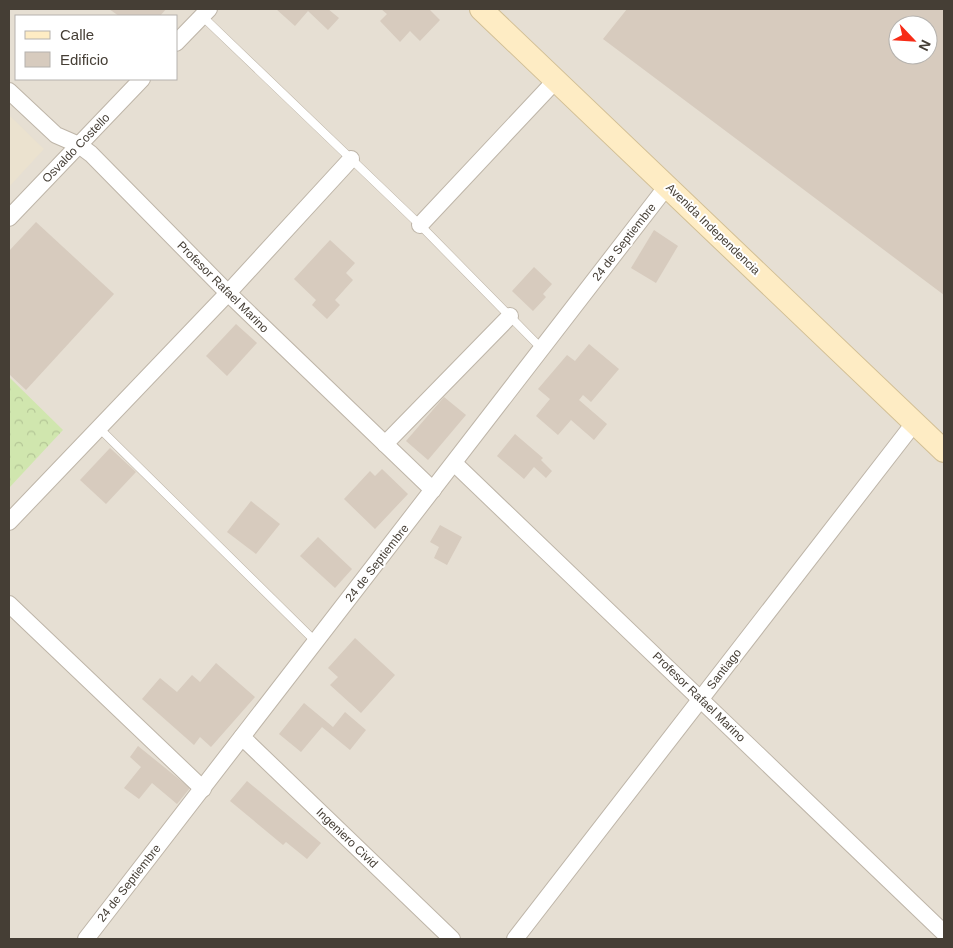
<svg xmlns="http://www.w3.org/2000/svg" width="953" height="948" viewBox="0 0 953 948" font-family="Helvetica,sans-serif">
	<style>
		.residential { fill: #e6dfd3; fill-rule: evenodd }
		.education { fill: #ebe2cf }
		.forest { fill: url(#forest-crowns) }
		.building { fill: #d7cbbe; fill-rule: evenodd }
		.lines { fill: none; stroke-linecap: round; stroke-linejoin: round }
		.lane-casing { stroke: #beb5a8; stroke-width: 9 }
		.street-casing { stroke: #beb5a8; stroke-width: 18 }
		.secondary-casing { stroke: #d2bf95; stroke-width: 24 }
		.lane { stroke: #fff; stroke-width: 8 }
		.street { stroke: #fff; stroke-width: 16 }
		.secondary { stroke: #feecc4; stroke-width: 22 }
		.labels { text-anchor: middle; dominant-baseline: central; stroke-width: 4; stroke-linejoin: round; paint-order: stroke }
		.street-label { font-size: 12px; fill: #453e35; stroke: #fff }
	</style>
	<defs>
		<pattern id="forest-crowns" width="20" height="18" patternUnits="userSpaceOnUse" patternTransform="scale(1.25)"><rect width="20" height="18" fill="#d0e6ae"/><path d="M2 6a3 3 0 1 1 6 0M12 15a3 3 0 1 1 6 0" fill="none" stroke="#b4c696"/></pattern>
	</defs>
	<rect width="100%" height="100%" fill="#f2eee5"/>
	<path class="residential" d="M9 9H944V939H9ZM16 16H176V79H16ZM898 25H928V55H898Z"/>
	<path class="education" d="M9 115 44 149 9 187Z"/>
	<path class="forest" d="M9 377 63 430 9 488Z"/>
	<g class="building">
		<path d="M109 9H166L160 16H119Z"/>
		<path d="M276 9H328L339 18 328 30 308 11 295 26Z"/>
		<path d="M381 9H429L440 20 420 41 410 31 400 42 380 21 387 14Z"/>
		<path d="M627 9H942L944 10V295L603 39ZM898 25H928V55H898Z"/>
		<path d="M36 222 114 294 26 390 9 374V251Z"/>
		<path d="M654 230 678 246 656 283 631 268Z"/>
		<path d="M330 240 355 263 346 273 353 280 335 300 340 305 327 319 312 305 316 300 294 279Z"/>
		<path d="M534 267 552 284 543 294 546 297 533 311 512 291Z"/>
		<path d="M236 324 257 343 227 376 206 356Z"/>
		<path d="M589 344 619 369 591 402 583 395 579 400 607 424 594 440 571 420 558 435 536 416 550 399 538 389 567 355 575 361Z"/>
		<path d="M444 397 466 415 428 460 406 441Z"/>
		<path d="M515 434 543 458 541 460 552 471 546 478 534 467 524 479 497 456Z"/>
		<path d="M110 448 136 472 106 504 80 480Z"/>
		<path d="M382 469 408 494 375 529 344 499 370 471 375 476Z"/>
		<path d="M251 501 280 524 256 554 227 532Z"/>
		<path d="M440 525 462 537 447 565 434 558 439 547 430 542Z"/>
		<path d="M318 537 352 569 335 588 300 556Z"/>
		<path d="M355 638 395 675 361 713 330 685 338 677 328 668Z"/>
		<path d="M216 663 255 697 211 747 200 737 194 745 142 699 160 678 177 692 192 675 200 682Z"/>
		<path d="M304 703 333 727 345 712 366 730 350 750 322 727 301 752 279 734Z"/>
		<path d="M138 746 190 788 177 804 152 783 139 799 124 788 141 767 130 757Z"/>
		<path d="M247 781 321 843 307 859 286 842 283 845 230 801Z"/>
	</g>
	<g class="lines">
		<g class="lane-casing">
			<g id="lane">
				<path d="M202 16 420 225 542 349"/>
				<path d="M99 428 316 642"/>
			</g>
		</g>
		<g class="street-casing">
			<g id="street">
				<path d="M176 43 209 9"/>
				<path d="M9 91 56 135 79 145 91 154 228 293 433 490"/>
				<path d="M9 218 142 79"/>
				<path d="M420 225 556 80"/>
				<path d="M385 444 510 316"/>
				<path d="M454 463 944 933"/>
				<path d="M9 522 228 293 351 159"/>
				<path d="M9 604 203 789"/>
				<path d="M242 737 452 939"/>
				<path d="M86 939 667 186"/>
				<path d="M515 939 915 422"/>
			</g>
		</g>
		<g class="secondary-casing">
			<path id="secondary" d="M481 9 944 451"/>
		</g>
		<use href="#lane" class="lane"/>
		<use href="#street" class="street"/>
		<use href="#secondary" class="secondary"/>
	</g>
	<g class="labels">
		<g class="street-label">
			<text transform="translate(76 148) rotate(-46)">Osvaldo Costello</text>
			<text transform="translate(713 229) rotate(44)">Avenida Independencia</text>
			<text transform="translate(624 242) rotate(-52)">24 de Septiembre</text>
			<text transform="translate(223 287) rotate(45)">Profesor Rafael Marino</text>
			<text transform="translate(377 563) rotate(-52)">24 de Septiembre</text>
			<text transform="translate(724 669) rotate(-52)">Santiago</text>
			<text transform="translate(699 697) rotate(44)">Profesor Rafael Marino</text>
			<text transform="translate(347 838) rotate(44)">Ingeniero Civid</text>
			<text transform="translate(129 883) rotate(-52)">24 de Septiembre</text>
		</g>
	</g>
	<rect width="953" height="948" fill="none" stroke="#453e35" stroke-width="20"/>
	<rect x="15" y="15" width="162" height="65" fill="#ffffff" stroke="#b5b2ae"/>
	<rect x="25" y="31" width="25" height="8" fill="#feecc4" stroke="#b5b2ae"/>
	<text x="60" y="40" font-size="15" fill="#453e35">Calle</text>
	<rect x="25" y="52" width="25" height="15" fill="#d7cbbe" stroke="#b5b2ae"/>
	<text x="60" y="65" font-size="15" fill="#453e35">Edificio</text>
	<g transform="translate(913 40) rotate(115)"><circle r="24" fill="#ffffff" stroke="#b5b2ae"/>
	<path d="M0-4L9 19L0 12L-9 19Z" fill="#f72c17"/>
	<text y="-8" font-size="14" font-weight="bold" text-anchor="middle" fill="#453e35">N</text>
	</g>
</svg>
